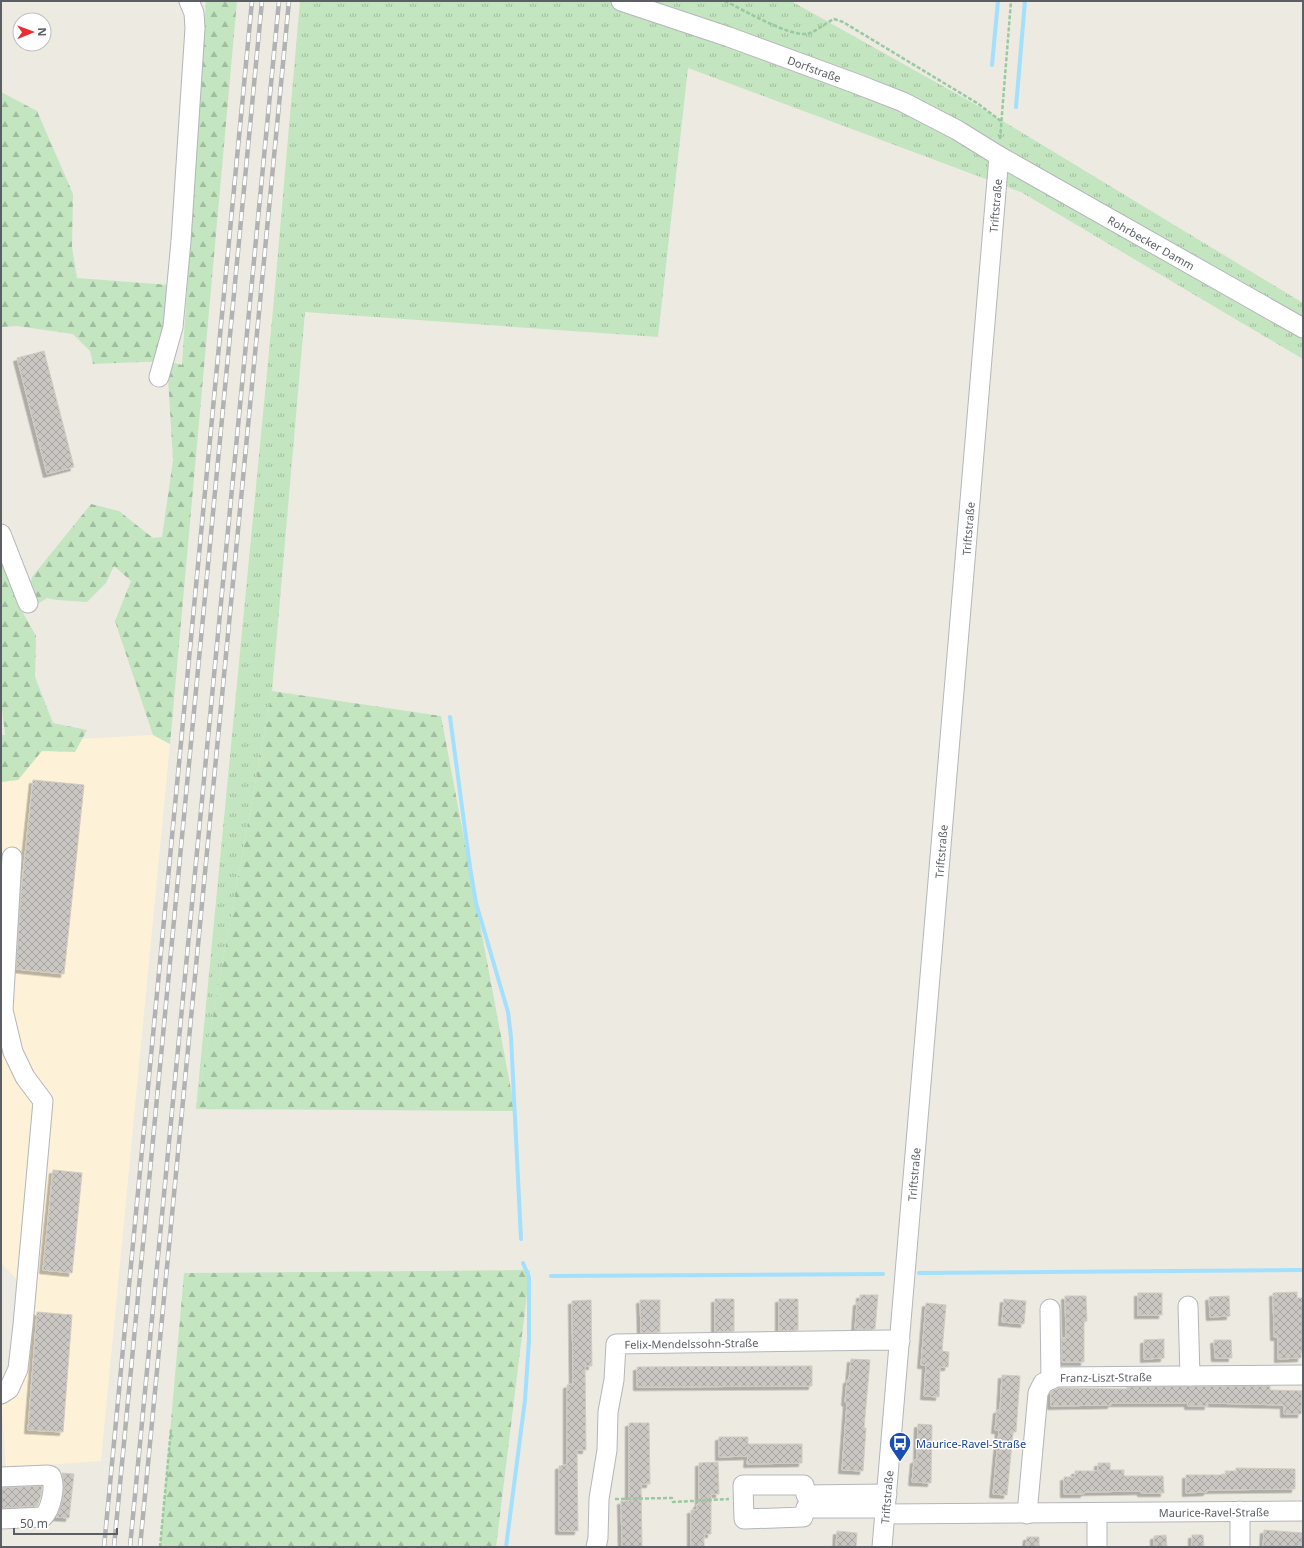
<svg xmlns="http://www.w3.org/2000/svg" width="1304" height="1548" viewBox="0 0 1304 1548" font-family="'Noto Sans',sans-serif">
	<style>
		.commercial { fill: #fdf1d7 }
		.grass { fill: url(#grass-tufts) }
		.forest { fill: url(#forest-firs) }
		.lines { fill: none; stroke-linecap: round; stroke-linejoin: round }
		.stream { stroke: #a2e0fe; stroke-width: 4 }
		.building { fill: url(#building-cross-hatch); stroke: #d2cbc1; filter: url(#shadow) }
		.minor-casing { stroke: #b3b6ba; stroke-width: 21 }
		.path { stroke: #99c9a1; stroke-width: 2.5; stroke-dasharray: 4 2; stroke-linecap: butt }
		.minor { stroke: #fff; stroke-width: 19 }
		.rail-casing { stroke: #b1b2b3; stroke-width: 4.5 }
		.rail { stroke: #fff; stroke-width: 3; stroke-dasharray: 9; stroke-linecap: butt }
		.labels { text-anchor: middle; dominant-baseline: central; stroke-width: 3; stroke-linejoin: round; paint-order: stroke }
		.street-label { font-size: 11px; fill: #5b5f63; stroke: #fff }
		.transit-label { font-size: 11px; fill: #164399; stroke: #fff; text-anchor: start }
	</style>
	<defs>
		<pattern id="grass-tufts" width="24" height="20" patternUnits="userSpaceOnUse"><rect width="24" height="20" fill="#c3e5bf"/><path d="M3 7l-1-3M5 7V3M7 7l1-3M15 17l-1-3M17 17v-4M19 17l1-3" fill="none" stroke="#a1bd9f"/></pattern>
		<pattern id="forest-firs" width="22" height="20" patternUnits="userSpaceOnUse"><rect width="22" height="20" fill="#c3e5bf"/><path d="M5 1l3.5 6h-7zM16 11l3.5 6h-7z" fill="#a1bd9f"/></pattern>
		<pattern id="building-cross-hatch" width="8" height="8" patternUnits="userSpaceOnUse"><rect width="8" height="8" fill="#cac7c2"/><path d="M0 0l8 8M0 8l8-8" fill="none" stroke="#a7a5a1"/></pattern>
		<filter id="shadow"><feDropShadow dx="-3.5" dy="3.5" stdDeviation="0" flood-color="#0004"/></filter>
	</defs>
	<rect width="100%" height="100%" fill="#edeae2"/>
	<path class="commercial" d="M153 735 170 744 101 1461 6 1468 1 1400 15 1370 23 1286 1 1263V776L40 741Z"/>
	<path class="grass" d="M300 1H791L973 103 1303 303V359L1021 192 688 68 658 337 305 312 272 691 196 1109 273 310Z"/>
	<g class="forest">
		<path d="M206 1H237L170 744 153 735 115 621 131 581 114 566 106 583 87 602 57 600 47 598 23 613 36 636 35 677 53 723 87 730 75 752 42 751 18 780 1 782V735H5L1 701V543L28 597 32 577 91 504 119 511 153 538 162 537 173 460 167 361 93 364 90 351 73 334 17 326 1 327V92L37 111 73 194 72 247 77 278 170 285 167 361 182 365Z"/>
		<path d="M272 691 441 716 515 1111 196 1109Z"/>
		<path d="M530 1270 496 1547H160L184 1273Z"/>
	</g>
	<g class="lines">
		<g class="stream">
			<path d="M992 65 998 1"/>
			<path d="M1016 107 1025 1"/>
			<path d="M450 717 470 867 476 903 508 1012 511 1037 521 1239"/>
			<path d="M919 1273 1303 1270"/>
			<path d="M551 1276 883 1274"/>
			<path d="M506 1547 525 1400 529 1340V1277L523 1263"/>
		</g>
	</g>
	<g class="building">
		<path d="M44 351 74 467 47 474 17 358Z"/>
		<path d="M33 780 84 785 64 974 16 969 21 892Z"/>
		<path d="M53 1170 82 1173 72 1273 43 1270Z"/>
		<path d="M1297 1292V1298H1303V1353H1301V1358L1278 1359V1337H1274L1273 1293Z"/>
		<rect x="1138" y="1293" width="24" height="22"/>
		<path d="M860 1295H878L875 1329H855L857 1302H860Z"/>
		<path d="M1065 1296H1086L1087 1321 1084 1322V1362H1062L1061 1338H1066Z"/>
		<path d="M1229 1296 1230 1316 1210 1317 1209 1297Z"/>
		<path d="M715 1299H734V1331L715 1332Z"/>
		<path d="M779 1299H798V1330L779 1331Z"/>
		<path d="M1004 1299 1026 1301 1024 1324 1002 1322Z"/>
		<path d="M591 1300 592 1366H585L586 1450H577L578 1531H559V1466L567 1465V1385L573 1384 572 1301Z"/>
		<path d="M640 1300H660V1332L641 1333Z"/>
		<path d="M926 1303 946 1305 942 1351 949 1352 948 1367H940L939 1397 924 1396 926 1365H921Z"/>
		<path d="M37 1312 72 1315 63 1432 28 1430Z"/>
		<path d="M1164 1339V1358L1144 1359V1340Z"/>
		<path d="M1214 1340H1231L1232 1358H1215Z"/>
		<path d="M851 1359 870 1360 864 1428H866L863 1471 842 1470 847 1403 845 1402 847 1380H849Z"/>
		<path d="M812 1366V1386L637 1387V1367Z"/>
		<path d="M1002 1375 1020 1376 1016 1432H1013L1007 1495 993 1494 999 1430H995L997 1410H1000Z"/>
		<path d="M1249 1386H1270V1390L1302 1391 1301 1414H1284V1405L1207 1403 1208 1406H1188V1403H1111V1405L1051 1406V1391L1058 1388 1127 1389V1387Z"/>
		<path d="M629 1423H649L650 1484H641L642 1547H622L621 1501H629Z"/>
		<path d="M918 1424 932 1425 931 1483 912 1482 914 1460H917Z"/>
		<path d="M719 1437H748V1444H802V1463L747 1464 748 1456 719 1457Z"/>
		<path d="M718 1462 719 1494H711V1534H704V1547H691V1510H697V1504H699V1463Z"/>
		<path d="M1098 1463H1110V1470H1124V1476H1163L1164 1493H1141V1491L1084 1492V1494H1064V1477H1075V1471H1098Z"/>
		<path d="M1236 1468 1295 1469V1489L1207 1490V1492L1186 1493V1475H1226L1225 1471H1236Z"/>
		<path d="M62 1473 74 1474 69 1518 56 1517 61 1506 64 1493V1485Z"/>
		<path d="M42 1486 41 1495 37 1506 1 1508V1488Z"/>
		<path d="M1264 1530 1303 1533V1547H1263Z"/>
		<path d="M837 1531 857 1533 856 1547H836Z"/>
		<path d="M1166 1535 1167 1547H1154V1536Z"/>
		<path d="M1192 1535H1203L1204 1547H1192Z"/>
		<path d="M1027 1537H1039V1547H1026Z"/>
	</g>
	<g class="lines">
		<g class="minor-casing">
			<g id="minor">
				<path id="s1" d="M621 1 729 37 857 84 903 102 957 130 999 156 1303 328"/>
				<path d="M159 377 173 327 181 241 195 28 194 13 189 1"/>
				<path d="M1 534 28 603"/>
				<path d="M1188 1306 1190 1376"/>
				<path d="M1050 1309 1051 1379"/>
				<path d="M1 1394 9 1389 18 1369 23 1325 43 1101 25 1077 13 1052 3 1010 12 857"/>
				<path d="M1 1477 48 1475 51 1476C56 1487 51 1509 43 1517L1 1519"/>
				<path d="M885 1508H806L803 1517 744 1519 743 1485H804L806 1495 887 1494"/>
				<path d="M1097 1513V1547"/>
				<path id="s2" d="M885 1514 1303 1511"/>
				<path id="s3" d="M1027 1514 1038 1393 1043 1383 1056 1377 1303 1375"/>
				<path id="s4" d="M596 1547 598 1538 599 1499 607 1450 608 1412 614 1380 616 1344 888 1340 900 1341"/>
				<path id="s5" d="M882 1547 999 156"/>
				<path d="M1240 1547V1511"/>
			</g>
		</g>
		<g class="path">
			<path d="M725 1C744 10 787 36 807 34 816 32 825 23 834 19L843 22 977 103 1001 121"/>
			<path d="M1000 139 1011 1"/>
			<path d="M615 1499 672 1498 673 1502 729 1499"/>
			<path d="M160 1547 171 1429"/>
		</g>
		<use href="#minor" class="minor"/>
		<g class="rail-casing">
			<g id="rail">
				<path d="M104 1547 252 1"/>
				<path d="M114 1547 262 1"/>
				<path d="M130 1547 279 1"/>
				<path d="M140 1547 289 1"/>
			</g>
		</g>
		<use href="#rail" class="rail"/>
	</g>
	<defs>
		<g id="bus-pin" transform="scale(1.15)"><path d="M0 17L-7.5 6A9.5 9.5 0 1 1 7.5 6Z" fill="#1a4fb4" stroke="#fff"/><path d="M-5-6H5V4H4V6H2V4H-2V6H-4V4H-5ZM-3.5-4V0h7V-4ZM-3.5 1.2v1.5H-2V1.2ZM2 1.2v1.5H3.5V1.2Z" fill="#fff"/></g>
	</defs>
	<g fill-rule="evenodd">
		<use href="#bus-pin" x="900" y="1443"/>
	</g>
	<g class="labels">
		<g class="street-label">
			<text stroke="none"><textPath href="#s1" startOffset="205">Dorfstraße</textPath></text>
			<text stroke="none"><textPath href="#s5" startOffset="1346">Triftstraße</textPath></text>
			<text stroke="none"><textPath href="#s1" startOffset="585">Rohrbecker Damm</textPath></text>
			<text stroke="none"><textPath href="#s5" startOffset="1022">Triftstraße</textPath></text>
			<text stroke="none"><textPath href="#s5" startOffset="698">Triftstraße</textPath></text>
			<text stroke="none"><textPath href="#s5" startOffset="374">Triftstraße</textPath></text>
			<text stroke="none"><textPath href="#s4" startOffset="280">Felix-Mendelssohn-Straße</textPath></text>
			<text stroke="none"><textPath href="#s3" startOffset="197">Franz-Liszt-Straße</textPath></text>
			<text stroke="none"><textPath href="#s5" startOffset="50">Triftstraße</textPath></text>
			<text stroke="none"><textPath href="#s2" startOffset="329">Maurice-Ravel-Straße</textPath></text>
		</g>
		<g class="transit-label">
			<text x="916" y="1443">Maurice-Ravel-Straße</text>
		</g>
	</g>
	<rect width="1304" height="1548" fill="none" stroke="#5b5f63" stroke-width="4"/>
	<g transform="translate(32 32) rotate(89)"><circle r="19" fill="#ffffff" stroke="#bdbfc1"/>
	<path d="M0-3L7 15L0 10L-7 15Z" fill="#e82e33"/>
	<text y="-6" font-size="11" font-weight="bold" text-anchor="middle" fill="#5b5f63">N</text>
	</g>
	<path d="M14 1528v6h103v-6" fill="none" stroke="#5b5f63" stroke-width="2"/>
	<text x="20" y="1528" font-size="12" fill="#5b5f63" stroke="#ffffff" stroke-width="3" paint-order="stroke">50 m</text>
</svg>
